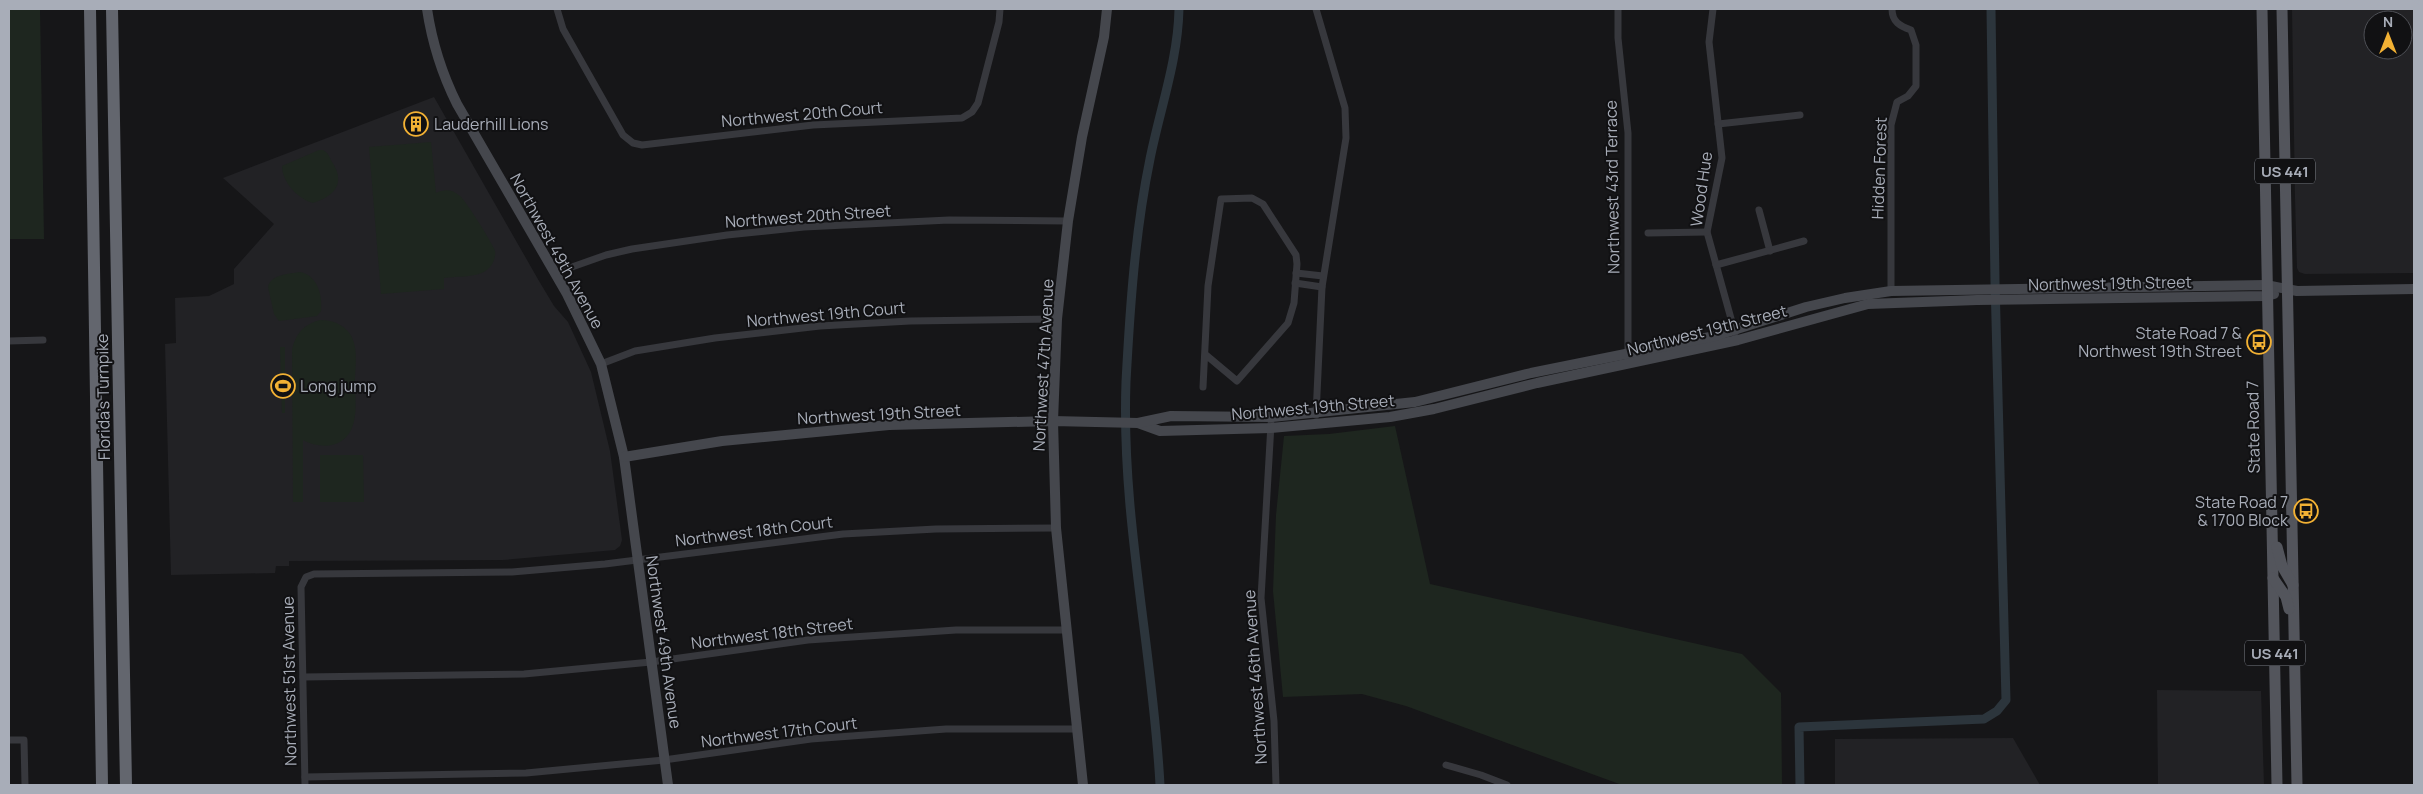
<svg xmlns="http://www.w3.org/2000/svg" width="2423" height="794" viewBox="0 0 2423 794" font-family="Manrope,sans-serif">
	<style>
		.built { fill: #222225; fill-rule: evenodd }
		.green { fill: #1e261f }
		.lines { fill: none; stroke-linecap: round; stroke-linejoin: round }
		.canal { stroke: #2c353c; stroke-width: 9 }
		.street { stroke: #37383d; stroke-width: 7 }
		.secondary { stroke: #45474d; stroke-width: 10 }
		.primary { stroke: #53555c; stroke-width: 11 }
		.highway { stroke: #63666e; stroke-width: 12 }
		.labels { text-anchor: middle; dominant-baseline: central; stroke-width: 4; stroke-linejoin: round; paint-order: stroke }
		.shield { fill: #111113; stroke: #7b7e86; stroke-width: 1 }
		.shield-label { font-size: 15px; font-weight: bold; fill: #a8adb8 }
		.street-label { font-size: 16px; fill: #a8adb8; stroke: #111113 }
		.poi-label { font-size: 16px; fill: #a8adb8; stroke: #111113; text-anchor: start }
	</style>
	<rect width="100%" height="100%" fill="#161618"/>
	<g class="built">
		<path d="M2292 9H2414V273L2305 274 2299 272 2297 268 2295 198ZM2373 20H2403V50H2373Z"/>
		<path d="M434 97 539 281 554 306 568 322 591 372 610 451 622 540 620 546 615 550 503 560 289 561V566H276L275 573 171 575 165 344 176 343 175 298 209 296 234 284V269L274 224 223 178Z"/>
		<path d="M2157 690 2261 691 2264 785H2158Z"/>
		<path d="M2013 738 2040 785H1835V739Z"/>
	</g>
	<g class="green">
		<path d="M9 9H40L44 239H9Z"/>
		<path d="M431 142 436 193C444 189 452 189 460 196 466 201 493 244 495 251 496 257 493 265 488 269 478 278 457 276 444 278V289L381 294 369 147Z"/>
		<path d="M319 150H323C329 153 329 157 332 162 346 183 335 196 313 203 298 199 282 182 282 166Z"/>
		<path d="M300 272C317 275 323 295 321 311L317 316 279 321 274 314 268 287C271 274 289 274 300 272Z"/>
		<path d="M320 320C332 320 343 324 350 334 359 348 355 367 355 383 355 396 357 409 354 421 349 447 323 451 303 440V502H293L292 350C295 334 304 324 320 320Z"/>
		<path d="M280 347H285V413H282Z"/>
		<path d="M1395 426 1430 584 1742 654 1781 693 1782 785H1622L1406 706 1362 694 1283 697 1273 591 1276 515 1284 436 1329 434Z"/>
		<path d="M320 455H363L364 502H320Z"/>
	</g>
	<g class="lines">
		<g class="canal">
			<path d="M1160 785C1153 651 1121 517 1126 382 1130 307 1135 232 1150 159 1160 109 1178 60 1179 9"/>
			<path d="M1800 785 1799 727 1984 719 1997 711 2006 700 1995 282 1991 9"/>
		</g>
		<g class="street">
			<path d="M557 9 563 29 623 135 633 143 642 145 813 125 962 118 972 112 978 103 999 22 1000 9"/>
			<path d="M1618 9V38L1628 133V358"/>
			<path d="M1713 9 1709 42 1722 158 1707 232 1735 333"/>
			<path d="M1718 124 1800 115"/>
			<path d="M1759 210 1770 251"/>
			<path d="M1648 233 1707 232"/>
			<path d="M1716 265 1804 241"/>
			<path d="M555 273 606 255 632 249 727 235 804 227 949 220 1068 221"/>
			<path d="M1296 273 1323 276"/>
			<path d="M1295 283 1322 287"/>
			<path d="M1891 291V125L1897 102 1908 96 1916 86V45L1911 30C1900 26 1892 22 1892 9"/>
			<path d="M9 341 43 340"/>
			<path d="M601 364 635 351 715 338 820 326 910 321 1057 319"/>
			<path d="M1203 387 1208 286 1221 199 1252 198 1263 204 1296 255 1297 264 1294 303 1288 323 1237 381 1206 355"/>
			<path d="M1316 415 1322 287 1346 138 1345 108 1316 9"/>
			<path d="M1271 424 1261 598 1274 721 1276 785"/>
			<path d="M303 677 524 674 651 662 808 640 956 630H1066"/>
			<path d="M9 740H24L25 785"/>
			<path d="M1446 765 1481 775 1507 785"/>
			<path d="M305 777 526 773 664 760 811 739 946 729H1078"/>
			<path d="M305 785 301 587 306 577 314 574 512 572 605 564 843 534 936 529 1056 528"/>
		</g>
		<g class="secondary">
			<path d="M427 9C432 42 442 74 457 104L567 294 601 364 624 457 668 785"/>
			<path d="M1138 423 1160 431 1271 428 1390 417 1434 409 1537 383 1738 340 1868 304 1977 300 2267 296 2274 294"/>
			<path d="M624 457 722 441 889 425 1053 421 1138 423 1171 416 1272 417 1415 402 1531 373 1715 336 1806 307 1845 298 1891 291 2266 285 2297 291 2414 289"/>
			<path d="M1083 785 1056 528 1053 421 1057 319 1068 221 1082 137 1104 37 1107 9"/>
		</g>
		<g class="primary">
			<path d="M2262 9 2277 785"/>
			<path d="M2282 9 2297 785"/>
			<path d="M2277 547 2282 566 2293 585"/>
			<path d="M2273 578 2286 597 2289 609"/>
		</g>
		<g class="highway">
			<path d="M90 9 102 785"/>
			<path d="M112 9 126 785"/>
		</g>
	</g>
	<defs>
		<g id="building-ring" transform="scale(1.25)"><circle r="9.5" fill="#111113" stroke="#f2b134" stroke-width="1.5"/><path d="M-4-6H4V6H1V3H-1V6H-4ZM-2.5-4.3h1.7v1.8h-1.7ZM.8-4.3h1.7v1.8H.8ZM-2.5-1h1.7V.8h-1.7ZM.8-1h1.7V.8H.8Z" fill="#f2b134"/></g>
		<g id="bus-ring" transform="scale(1.25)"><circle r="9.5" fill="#111113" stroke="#f2b134" stroke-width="1.5"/><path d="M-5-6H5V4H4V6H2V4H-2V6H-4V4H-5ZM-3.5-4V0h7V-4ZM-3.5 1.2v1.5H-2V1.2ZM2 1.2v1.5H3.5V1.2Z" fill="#f2b134"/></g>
		<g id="stadium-ring" transform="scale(1.25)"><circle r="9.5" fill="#111113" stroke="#f2b134" stroke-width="1.5"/><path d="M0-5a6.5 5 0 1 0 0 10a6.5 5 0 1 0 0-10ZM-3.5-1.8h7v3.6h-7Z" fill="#f2b134"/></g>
	</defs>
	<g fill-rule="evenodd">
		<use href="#building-ring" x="416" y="124"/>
		<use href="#bus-ring" x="2259" y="342"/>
		<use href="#stadium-ring" x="283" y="386"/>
		<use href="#bus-ring" x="2306" y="511"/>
	</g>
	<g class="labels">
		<g class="shield">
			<rect x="2255" y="158.5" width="60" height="25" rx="4"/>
			<rect x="2245" y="640.5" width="60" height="25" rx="4"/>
		</g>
		<g class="shield-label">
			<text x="2285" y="171">US 441</text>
			<text x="2275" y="653">US 441</text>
		</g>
		<g class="street-label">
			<text transform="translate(802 114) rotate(-5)">Northwest 20th Court</text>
			<text transform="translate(1879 168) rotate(-88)">Hidden Forest</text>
			<text transform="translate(1612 187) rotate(-91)">Northwest 43rd Terrace</text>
			<text transform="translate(1701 189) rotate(-82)">Wood Hue</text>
			<text transform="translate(808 216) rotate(-4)">Northwest 20th Street</text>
			<text transform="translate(557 251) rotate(61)">Northwest 49th Avenue</text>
			<text transform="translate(2110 283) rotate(-1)">Northwest 19th Street</text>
			<text transform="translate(826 314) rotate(-5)">Northwest 19th Court</text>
			<text transform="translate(1707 330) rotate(-14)">Northwest 19th Street</text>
			<text transform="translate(1043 365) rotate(-87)">Northwest 47th Avenue</text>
			<text transform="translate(103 397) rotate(-91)">Florida's Turnpike</text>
			<text transform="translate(1313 407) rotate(-5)">Northwest 19th Street</text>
			<text transform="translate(879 414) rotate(-3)">Northwest 19th Street</text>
			<text transform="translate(2253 427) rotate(-91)">State Road 7</text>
			<text transform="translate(754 531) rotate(-7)">Northwest 18th Court</text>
			<text transform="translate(772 633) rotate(-7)">Northwest 18th Street</text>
			<text transform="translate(664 642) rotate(82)">Northwest 49th Avenue</text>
			<text transform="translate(1255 677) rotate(-94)">Northwest 46th Avenue</text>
			<text transform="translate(289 681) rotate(-91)">Northwest 51st Avenue</text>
			<text transform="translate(779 732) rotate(-7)">Northwest 17th Court</text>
		</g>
		<g class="poi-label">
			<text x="434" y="124">Lauderhill Lions</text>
			<text x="2242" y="333" text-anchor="end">State Road 7 &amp;<tspan x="2242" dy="18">Northwest 19th Street</tspan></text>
			<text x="300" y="386">Long jump</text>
			<text x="2288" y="502" text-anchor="end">State Road 7<tspan x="2288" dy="18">&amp; 1700 Block</tspan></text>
		</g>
	</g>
	<rect width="2423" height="794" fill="none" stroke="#a8adb8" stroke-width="20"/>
	<g transform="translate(2388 35)"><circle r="24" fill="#111113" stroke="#4d4f55"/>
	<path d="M0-4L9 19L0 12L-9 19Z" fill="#f2b134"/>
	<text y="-8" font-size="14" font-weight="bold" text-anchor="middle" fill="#a8adb8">N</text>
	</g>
</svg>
